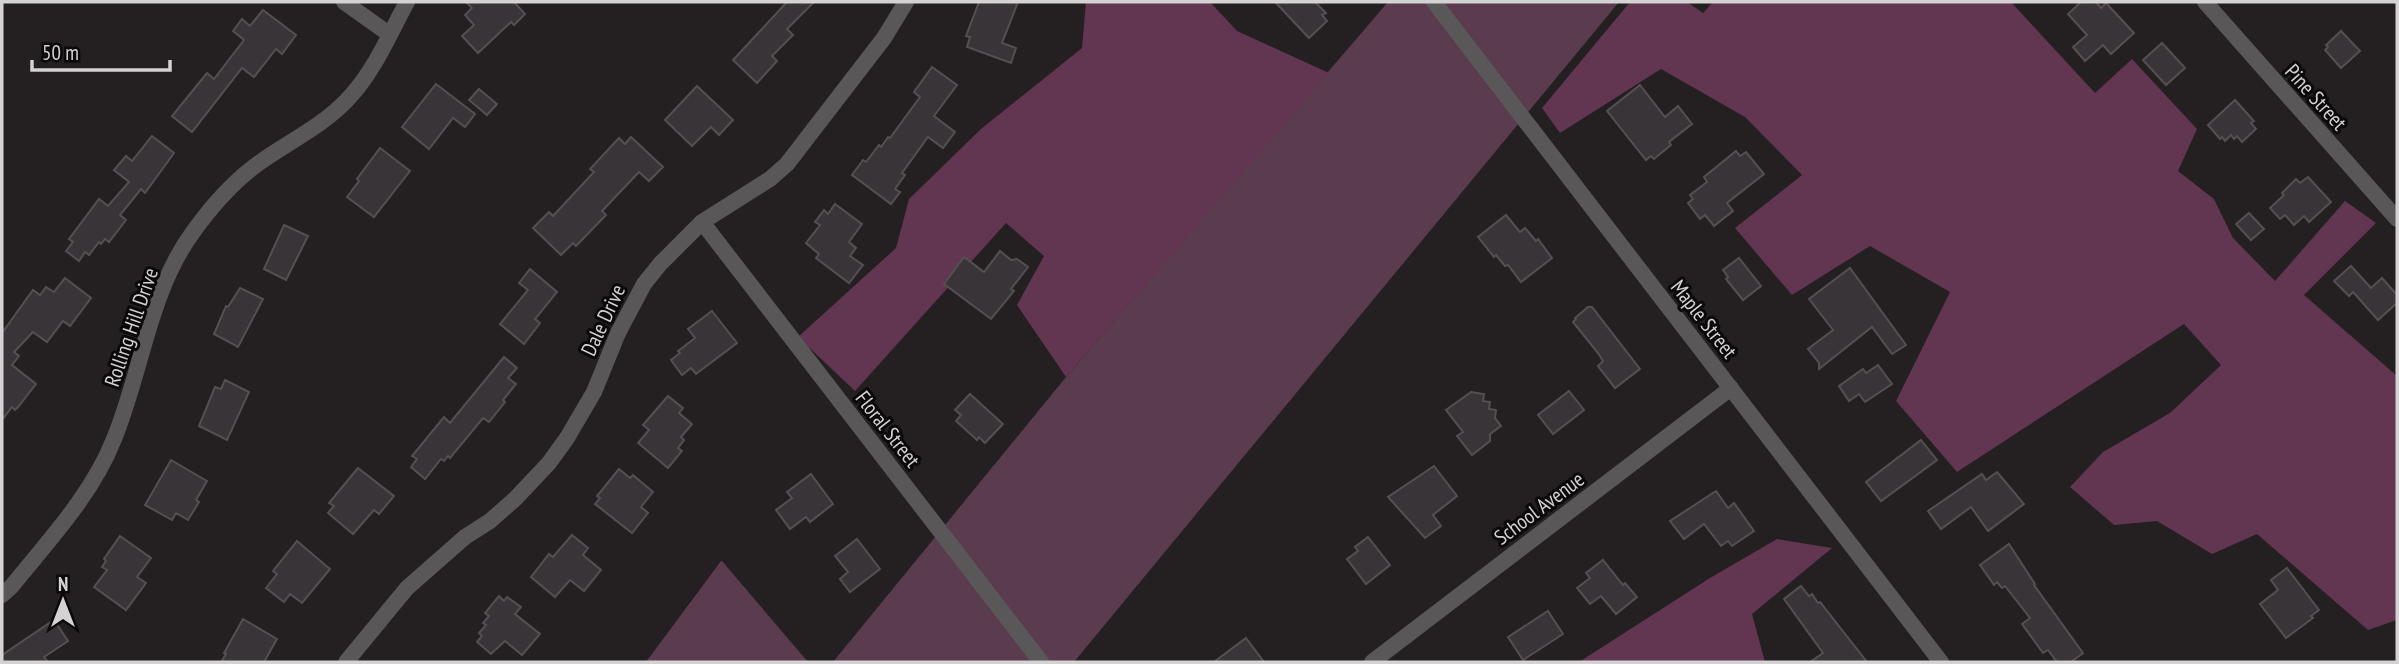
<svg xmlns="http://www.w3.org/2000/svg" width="2399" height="664" viewBox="0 0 2399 664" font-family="'PT Sans Narrow',sans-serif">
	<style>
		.green { fill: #5a3c4e }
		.forest { fill: #623551 }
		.building { fill: #393437; stroke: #554f52; stroke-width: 2 }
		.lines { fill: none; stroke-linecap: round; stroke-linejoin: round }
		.minor { stroke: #5a5759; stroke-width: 16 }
		.labels { text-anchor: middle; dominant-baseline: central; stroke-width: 6; stroke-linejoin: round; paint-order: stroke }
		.street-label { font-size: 21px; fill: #d5d2d4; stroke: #0b090a }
	</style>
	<rect width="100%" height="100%" fill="#241f21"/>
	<g class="green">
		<path d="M1388 2H1619L1074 662H833L1066 377Z"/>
		<path d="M721 561H722L808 662H646Z"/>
	</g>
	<g class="forest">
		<path d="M1086 2H1210L1237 31 1329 73 1066 377 1017 305 1044 256 1006 223 855 391 798 337 896 248 909 199 981 129 1082 48Z"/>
		<path d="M1630 2H1687L1703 13 1713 2H2011L2095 93 2132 59 2197 129 2178 171 2214 199 2233 238 2275 281 2345 201 2376 223 2304 295 2397 376V620L2368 630 2257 534 2212 554 2157 521 2114 525 2070 487 2103 452 2170 413 2221 365 2184 324 1957 472 1896 401 1950 292 1870 246 1792 295 1735 228 1802 175 1745 117 1661 69 1560 133 1542 108Z"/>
		<path d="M1777 539 1832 548 1752 614 1765 662H1579L1710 578Z"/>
	</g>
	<g class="building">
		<path d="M466 2H514L525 14 514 25 511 22 478 53 462 36 474 25 465 15 472 8Z"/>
		<path d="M787 2H814L787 29 793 35 772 56 777 61 757 83 733 60Z"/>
		<path d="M979 2H1018L1002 43 1016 48 1011 63 967 47 970 37 966 36Z"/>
		<path d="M1275 2H1315L1326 13 1322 15 1327 21 1309 38Z"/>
		<path d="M2081 2H2096L2101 8 2106 3 2134 33 2111 54 2103 45 2085 61 2073 47 2087 35 2068 14Z"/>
		<path d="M263 10 296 35 282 54 276 49 254 77 242 68 192 132 172 116 207 73 214 79 244 40 233 31 242 19 250 26Z"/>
		<path d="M2341 31 2360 51 2341 68 2325 50 2328 47 2326 45Z"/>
		<path d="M2162 43 2185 68 2166 85 2143 60Z"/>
		<path d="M932 67 957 85 934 116 955 132 943 148 928 137 902 173 905 175 895 189 900 192 891 204 852 175 863 160 866 162 879 145 881 147 888 137 890 138 920 97 914 92Z"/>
		<path d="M436 84 475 114 465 127 453 118 429 149 402 127Z"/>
		<path d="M1640 85 1665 117 1678 106 1692 124 1669 142 1671 145 1654 159 1651 156 1646 160 1607 111Z"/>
		<path d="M697 86 733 120 719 135 711 127 692 146 665 120Z"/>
		<path d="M479 89 497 104 487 115 469 100Z"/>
		<path d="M2235 100 2254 121 2251 123 2256 129 2242 142 2237 136 2234 139 2231 135 2225 141 2222 137 2220 139 2208 125Z"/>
		<path d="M152 136 174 153 145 193 141 189 120 215 126 220 109 242 105 239 101 244 99 242 89 255 85 252 79 261 66 251 73 242 69 239 99 199 108 206 129 182 114 170 126 156 132 161Z"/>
		<path d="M631 137 663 167 649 181 639 172 602 211 606 215 576 246 573 243 561 255 533 228 549 212 553 216 594 172 590 169 619 138 625 144Z"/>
		<path d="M380 148 410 171 374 217 347 197 359 181 357 179Z"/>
		<path d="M1736 151 1740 156 1746 152 1764 174 1727 203 1733 211 1714 226 1705 215 1700 219 1688 203 1693 199 1690 195 1707 182 1704 177Z"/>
		<path d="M2308 177 2331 202 2309 222 2304 216 2294 225 2285 215 2280 219 2270 208 2284 195 2282 193 2296 179 2300 183Z"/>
		<path d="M835 204 862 224 849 242 856 248 850 256 863 265 849 283 816 258 819 254 806 243 820 225 815 222 824 210 828 214Z"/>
		<path d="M2249 213 2264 229 2251 240 2236 224Z"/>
		<path d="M1506 215 1520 232 1525 228 1536 241 1538 239 1552 258 1521 282 1508 265 1505 266 1496 255 1494 257 1478 237Z"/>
		<path d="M284 225 308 236 286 280 264 269Z"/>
		<path d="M1000 251 1011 260 1017 259 1028 267 1011 289 1014 291 991 319 944 284 964 257 984 272Z"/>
		<path d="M1739 258 1761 286 1743 300 1726 279 1728 277 1723 270Z"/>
		<path d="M2351 266 2371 288 2382 278 2397 295V303L2378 320 2353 292 2349 296 2334 281Z"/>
		<path d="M1850 268 1906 345 1892 354 1872 327 1819 369V363L1808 349 1833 330 1809 299Z"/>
		<path d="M530 269 557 292 535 319 540 323 524 344 500 324 528 290 519 283Z"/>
		<path d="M65 278 91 298 70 326 63 321 47 342 33 332 14 352 19 356 12 365 36 384 18 407 15 410 12 407 2 420V333L33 290 40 295 46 287 54 292Z"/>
		<path d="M240 288 263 299 238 347 214 334 226 306 228 307Z"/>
		<path d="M1588 307H1592L1640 369 1615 388 1598 366 1603 361 1598 353 1573 322 1576 319 1575 318Z"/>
		<path d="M712 311 737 343 696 374 691 368 682 375 671 360 680 353 678 351 695 338 688 329Z"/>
		<path d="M504 357 517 368 508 378 516 384 503 400 505 402 489 422 483 418 450 458 448 456 444 461 441 459 425 479 411 467 417 459 412 456 444 417 450 423Z"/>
		<path d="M1878 365 1892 384 1865 402 1859 394 1849 401 1839 386 1863 369 1866 373Z"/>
		<path d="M225 380 249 392 227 440 199 426 215 387 221 389Z"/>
		<path d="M1569 391 1584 410 1553 434 1538 415Z"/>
		<path d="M1471 392 1484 394 1483 401 1490 402 1489 409 1496 410 1495 418 1501 426 1490 434V441L1472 455 1457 436 1463 432 1446 410Z"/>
		<path d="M970 394 1003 424 985 443 979 437 977 440 956 421 961 415 955 410Z"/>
		<path d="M668 396 683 408 679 413 692 424 681 437 684 440 678 448 682 451 668 468 638 443 649 430 643 425Z"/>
		<path d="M1921 440 1937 460 1881 501 1866 482Z"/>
		<path d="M171 460 207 481 196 500 199 502 188 520 176 513 172 520 145 505Z"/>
		<path d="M1434 466 1457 496 1433 515 1441 526 1425 538 1388 497Z"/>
		<path d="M358 468 394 496 379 514 374 510 353 534 328 513 334 506 329 503Z"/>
		<path d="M619 469 630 478 633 475 653 492 641 507 648 513 632 533 595 504 600 498 597 496Z"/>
		<path d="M1997 472 2024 504 1988 531 1971 507 1941 529 1928 511 1982 474 1986 480Z"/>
		<path d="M811 474 833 504 810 522 806 517 790 529 776 510 792 498 787 492Z"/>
		<path d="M1716 491 1728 508 1734 503 1754 531 1732 546 1728 541 1721 546 1704 524 1684 539 1670 521Z"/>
		<path d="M572 535 588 548 583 555 601 570 584 591 570 580 555 597 531 577 549 554 553 557Z"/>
		<path d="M120 536 151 558 137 577 146 583 126 610 94 587 107 570 102 567 106 561 104 559Z"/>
		<path d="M1368 537 1390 565 1366 584 1347 559 1358 551 1355 547Z"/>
		<path d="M857 539 880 569 850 592 840 579 848 572 835 556Z"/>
		<path d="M297 541 330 569 302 603 290 594 284 602 266 588 277 574 273 571Z"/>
		<path d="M2009 544 2035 584 2034 585 2083 653 2071 662H2057L2048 650 2043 653 2022 624 2030 618 2005 586 2002 588 1997 582 1994 585 1980 565Z"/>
		<path d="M1603 560 1623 585 1625 583 1637 597 1616 614 1601 596 1590 604 1577 588 1590 578 1586 573Z"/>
		<path d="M2287 568 2319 610 2311 616 2313 618 2286 638 2260 604 2278 590 2271 580Z"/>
		<path d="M1801 586 1809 596 1812 594 1818 603 1820 602 1867 662H1810L1823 653 1784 599Z"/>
		<path d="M499 596 504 601 507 597 521 607 515 614 540 634 522 655 505 641 491 654 477 642 482 636 479 633 486 625 483 623 489 616 485 613Z"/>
		<path d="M1548 611 1563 634 1523 660 1508 637Z"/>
		<path d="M243 619 277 639 264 662H221L226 654 224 653Z"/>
		<path d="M54 620 68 641 44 657 48 662H2V655Z"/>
		<path d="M1246 638 1264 662H1214Z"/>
	</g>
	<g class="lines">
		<g class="minor">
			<path d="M344 2 389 34"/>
			<path d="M1434 2 1941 662"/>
			<path d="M2205 2 2397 219"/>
			<path d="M702 222 1041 662"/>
			<path d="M2 595 11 587C48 541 92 495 114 439 142 371 149 292 193 232 211 207 235 180 259 163 288 142 321 127 346 101 373 74 389 35 407 2"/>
			<path d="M346 662 407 588 465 537 490 521 515 499 549 463 567 438 594 392 618 333 644 284 660 264 702 222 770 179 787 164 884 38 906 2"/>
			<path d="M1372 662 1731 388"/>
		</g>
	</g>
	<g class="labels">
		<g class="street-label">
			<text transform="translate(2316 97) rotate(48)">Pine Street</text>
			<text transform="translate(1704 319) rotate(52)">Maple Street</text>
			<text transform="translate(603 320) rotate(-65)">Dale Drive</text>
			<text transform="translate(131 327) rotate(-71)">Rolling Hill Drive</text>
			<text transform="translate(888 429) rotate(52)">Floral Street</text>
			<text transform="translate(1539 508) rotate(-37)">School Avenue</text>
		</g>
	</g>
	<rect width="2399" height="664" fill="none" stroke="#d5d2d4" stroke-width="7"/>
	<g transform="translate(63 601)" stroke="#0b090a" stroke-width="5" paint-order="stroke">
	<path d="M0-5L12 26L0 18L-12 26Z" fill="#d5d2d4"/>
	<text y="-10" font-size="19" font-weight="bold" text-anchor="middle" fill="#d5d2d4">N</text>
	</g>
	<path d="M32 60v10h138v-10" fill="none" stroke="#d5d2d4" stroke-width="3.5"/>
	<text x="42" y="60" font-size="21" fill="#d5d2d4" stroke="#0b090a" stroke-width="5" paint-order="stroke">50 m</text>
</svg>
